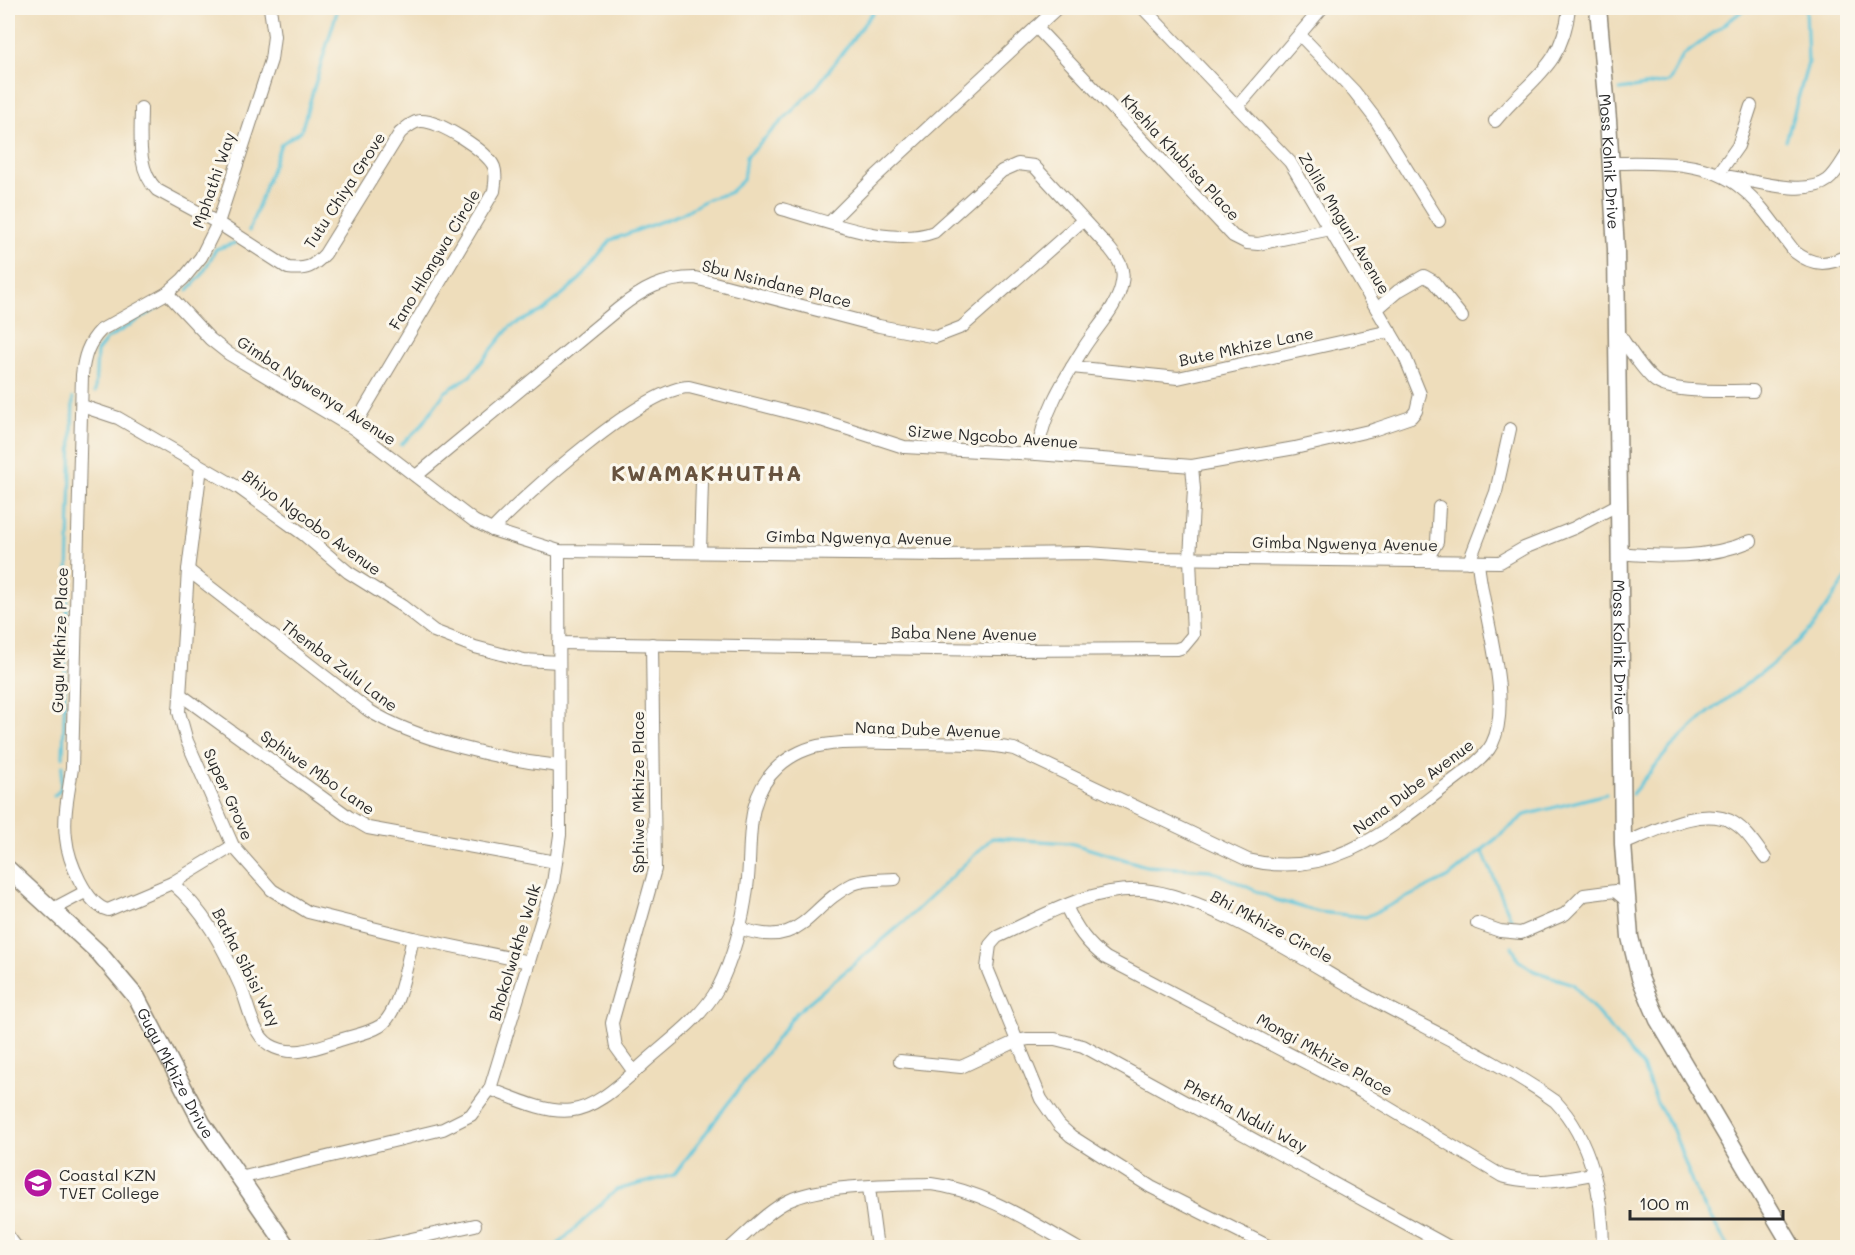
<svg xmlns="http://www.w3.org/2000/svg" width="1855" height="1255" viewBox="0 0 1855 1255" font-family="Mali,sans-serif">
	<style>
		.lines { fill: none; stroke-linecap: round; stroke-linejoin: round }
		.stream { stroke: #5ec6db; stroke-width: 3 }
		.street-casing { stroke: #8c8473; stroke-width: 14 }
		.secondary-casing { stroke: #8c8473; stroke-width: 19 }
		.street { stroke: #fff; stroke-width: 12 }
		.secondary { stroke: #fff; stroke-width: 16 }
		.labels { text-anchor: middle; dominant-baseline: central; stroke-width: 6; stroke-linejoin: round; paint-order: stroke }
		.street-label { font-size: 16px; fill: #2b2b2b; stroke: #fbf7ec }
		.poi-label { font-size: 16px; fill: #2b2b2b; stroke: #fbf7ec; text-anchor: start }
		.district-label { font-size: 22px; font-weight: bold; letter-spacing: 1.5px; fill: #67523e; stroke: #fbf7ec }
	</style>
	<rect width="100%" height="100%" fill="#fbf7ec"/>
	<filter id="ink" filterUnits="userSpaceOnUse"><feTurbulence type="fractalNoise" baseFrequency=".0167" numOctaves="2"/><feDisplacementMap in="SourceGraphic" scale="12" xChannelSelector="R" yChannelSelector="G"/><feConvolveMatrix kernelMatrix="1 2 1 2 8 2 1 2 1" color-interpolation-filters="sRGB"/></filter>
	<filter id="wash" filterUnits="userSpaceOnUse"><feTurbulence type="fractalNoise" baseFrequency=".008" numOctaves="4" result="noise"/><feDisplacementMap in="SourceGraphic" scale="24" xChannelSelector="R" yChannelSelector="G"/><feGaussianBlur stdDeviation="1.35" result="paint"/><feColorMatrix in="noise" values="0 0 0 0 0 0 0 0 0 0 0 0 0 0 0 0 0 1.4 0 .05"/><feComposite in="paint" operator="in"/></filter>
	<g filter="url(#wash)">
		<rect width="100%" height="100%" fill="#edb"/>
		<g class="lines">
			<g class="stream">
				<path d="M1620 90 1669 82 1683 56 1746 8"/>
				<path d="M1786 141 1808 63 1806 8"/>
				<path d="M249 231 281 144 301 131 338 8"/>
				<path d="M188 290 202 275 216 249 235 243"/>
				<path d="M95 392 97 352 107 339 158 308"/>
				<path d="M401 445 420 427 445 392 470 376 510 327 542 311 557 299 580 279 611 240 681 214 708 199 729 193 743 180 746 157 818 85 876 8"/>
				<path d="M63 757 73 398"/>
				<path d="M1632 794 1671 747 1707 714 1774 663 1812 628 1848 576"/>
				<path d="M54 796 60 790 63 765"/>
				<path d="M1482 850 1515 928"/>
				<path d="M1512 946 1518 960 1534 971 1573 984 1643 1067 1657 1103 1673 1130 1696 1193 1729 1248"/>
				<path d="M554 1248 616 1190 674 1175 796 1013 905 921 992 838 1070 843 1146 866 1210 870 1276 900 1319 912 1366 917 1449 877 1525 815 1606 794"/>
			</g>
		</g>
	</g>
	<g filter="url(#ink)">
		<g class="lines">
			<g class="street-casing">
				<g id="street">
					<path d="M1036 27 1233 236 1247 243 1258 244 1331 229"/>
					<path d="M1300 35 1354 91 1374 117 1439 221"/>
					<path d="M1238 106 1322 8"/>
					<path d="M141 108C141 136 136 169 157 190L218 223 288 268C306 270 313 267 325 254L400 133C406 128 412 122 420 121 437 119 488 151 494 167 497 175 495 183 494 191L353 428"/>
					<path d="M1495 121C1529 79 1563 68 1569 8"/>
					<path d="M1611 163C1654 163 1707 159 1741 188 1763 205 1778 231 1795 252 1813 266 1828 266 1848 255"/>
					<path d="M1719 173 1738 146 1751 106"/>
					<path d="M1730 177C1755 181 1806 197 1828 180 1836 174 1842 162 1848 153"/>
					<path d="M782 209C826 221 891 248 934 232L1002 171 1018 164 1034 166 1110 249C1118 259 1125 268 1122 282 1119 306 1095 329 1083 349 1061 384 1044 412 1037 454"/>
					<path d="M830 222 875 177 1057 8"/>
					<path d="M167 293 210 339 229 354 353 428 474 521 492 530 559 551 944 555 1089 553 1153 558 1500 562 1524 548 1574 528 1619 504"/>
					<path d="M1377 309 1398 291 1424 276 1433 281 1462 317"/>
					<path d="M1617 331C1628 347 1639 366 1653 379 1670 395 1729 390 1753 391"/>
					<path d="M1072 367 1178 378 1390 331"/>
					<path d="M82 406 118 418 239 488 303 534 348 572 402 606 434 631 475 647 524 660 559 662"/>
					<path d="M201 467 188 570 179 712 187 741 233 846 272 890 308 912 413 938 529 962"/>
					<path d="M416 476 618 309C643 289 663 278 695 278L879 326 936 337 962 327 1082 221"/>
					<path d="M492 530C525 495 643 388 689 387L824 421 904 447 1037 454 1192 466 1295 448 1373 430 1411 417 1416 411 1420 394 1405 357 1290 162 1143 8"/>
					<path d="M700 552 702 482"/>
					<path d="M1618 553C1664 557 1708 559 1751 541"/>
					<path d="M1426 561 1437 542 1439 507"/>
					<path d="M1469 562 1496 492 1510 429"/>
					<path d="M188 570 368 710C415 740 503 760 559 766"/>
					<path d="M559 643 998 650 1177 649 1183 647 1193 635 1190 558 1194 489 1192 466"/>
					<path d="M181 695 349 817 368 828 556 862"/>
					<path d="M1623 844C1654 832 1702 804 1734 823 1747 831 1756 846 1765 858"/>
					<path d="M233 846 172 883 108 910C86 905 68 860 66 838 63 815 69 791 72 768L82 375C84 357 88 343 101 330L167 293 183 279 201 257 218 223 271 60 274 36 270 8"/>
					<path d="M172 883C204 910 223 947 240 985 248 1003 252 1034 270 1045 291 1058 316 1048 337 1041 351 1036 367 1034 380 1026 400 1013 407 961 413 938"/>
					<path d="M1066 906C1076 928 1087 944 1106 958L1362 1092 1502 1176C1533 1185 1561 1180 1593 1174"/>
					<path d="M51 910 85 892"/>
					<path d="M1477 923 1500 931 1521 933 1565 914 1584 895 1615 891 1627 901"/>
					<path d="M739 928C804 951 806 907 853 884 865 879 881 880 895 879"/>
					<path d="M900 1061 961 1067 1017 1041 1028 1039H1055L1083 1046 1451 1248"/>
					<path d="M634 1072 616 1047 612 1023 655 869 652 644"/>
					<path d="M490 1089C567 1120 579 1123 642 1065 667 1042 701 1019 718 988 733 959 743 921 747 888 753 844 742 799 779 766 791 755 808 747 824 745 848 741 873 743 896 743 935 744 975 741 1014 749L1248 860C1340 883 1402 817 1471 767 1479 760 1487 754 1492 744 1514 700 1482 612 1478 562"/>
					<path d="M240 1178 443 1129 471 1115 490 1089 553 883 560 835 559 551"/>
					<path d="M869 1188 877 1248"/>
					<path d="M8 1236 17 1248"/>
					<path d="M370 1248 475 1225"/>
					<path d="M730 1248C749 1232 766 1212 788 1201 820 1185 893 1185 931 1184 983 1190 1031 1222 1077 1248"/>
					<path d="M1272 1248 1151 1187 1071 1136 1059 1125 1041 1099 987 968 990 945 997 937C1041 917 1093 886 1143 890 1212 896 1314 967 1376 1001 1435 1033 1500 1062 1555 1101 1591 1139 1603 1196 1603 1248"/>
				</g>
			</g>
			<g class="secondary-casing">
				<g id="secondary">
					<path id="s1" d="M1598 8 1608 120 1616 249 1623 844 1630 937 1640 978 1658 1020 1793 1248"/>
					<path id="s2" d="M8 869 99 953 137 998 202 1123 288 1248"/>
				</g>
			</g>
			<use href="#street" class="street"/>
			<use href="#secondary" class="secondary"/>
		</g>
	</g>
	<defs>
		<g id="university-disc" transform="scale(1.5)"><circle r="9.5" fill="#b5179e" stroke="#fbf7ec"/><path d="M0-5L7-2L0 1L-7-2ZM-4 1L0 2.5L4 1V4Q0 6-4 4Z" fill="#fff"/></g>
	</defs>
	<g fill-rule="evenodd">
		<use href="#university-disc" x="38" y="1183"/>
	</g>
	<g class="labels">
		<g class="street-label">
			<text transform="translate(1181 157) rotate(47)">Khehla Khubisa Place</text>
			<text stroke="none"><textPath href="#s1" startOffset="154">Moss Kolnik Drive</textPath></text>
			<text transform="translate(213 180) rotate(-71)">Mphathi Way</text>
			<text transform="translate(344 190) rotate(-57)">Tutu Chiya Grove</text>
			<text transform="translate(1345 223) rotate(59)">Zolile Mnguni Avenue</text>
			<text transform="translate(434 259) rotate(-59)">Fano Hlongwa Circle</text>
			<text transform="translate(777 283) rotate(14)">Sbu Nsindane Place</text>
			<text transform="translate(1246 346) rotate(-12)">Bute Mkhize Lane</text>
			<text transform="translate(317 390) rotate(33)">Gimba Ngwenya Avenue</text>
			<text transform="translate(993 436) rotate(4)">Sizwe Ngcobo Avenue</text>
			<text transform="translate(312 522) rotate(36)">Bhiyo Ngcobo Avenue</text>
			<text transform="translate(859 537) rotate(1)">Gimba Ngwenya Avenue</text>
			<text transform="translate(1345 543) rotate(1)">Gimba Ngwenya Avenue</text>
			<text transform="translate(964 633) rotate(1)">Baba Nene Avenue</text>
			<text transform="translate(59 640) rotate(-88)">Gugu Mkhize Place</text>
			<text stroke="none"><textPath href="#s1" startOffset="640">Moss Kolnik Drive</textPath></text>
			<text transform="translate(340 665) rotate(37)">Themba Zulu Lane</text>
			<text transform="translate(928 729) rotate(2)">Nana Dube Avenue</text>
			<text transform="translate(318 772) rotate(35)">Sphiwe Mbo Lane</text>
			<text transform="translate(1413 786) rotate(-37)">Nana Dube Avenue</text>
			<text transform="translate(637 792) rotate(-90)">Sphiwe Mkhize Place</text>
			<text transform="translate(229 794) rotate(66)">Super Grove</text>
			<text transform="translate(1272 926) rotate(28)">Bhi Mkhize Circle</text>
			<text transform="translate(514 952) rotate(-73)">Bhokolwakhe Walk</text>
			<text transform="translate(247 967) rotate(63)">Batha Sibisi Way</text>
			<text transform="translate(1325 1054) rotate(29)">Mongi Mkhize Place</text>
			<text stroke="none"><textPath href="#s2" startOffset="267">Gugu Mkhize Drive</textPath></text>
			<text transform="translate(1246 1115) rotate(28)">Phetha Nduli Way</text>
		</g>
		<g class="poi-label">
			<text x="59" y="1174">Coastal KZN<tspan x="59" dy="18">TVET College</tspan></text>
		</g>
		<g class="district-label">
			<text x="707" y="472">KWAMAKHUTHA</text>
		</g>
	</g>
	<rect width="1855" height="1255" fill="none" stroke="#fbf7ec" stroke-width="30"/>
	<path d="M1630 1210v9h153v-9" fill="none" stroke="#2b2b2b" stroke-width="3"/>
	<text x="1639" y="1210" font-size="18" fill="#2b2b2b" stroke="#fbf7ec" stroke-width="4.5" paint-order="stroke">100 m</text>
</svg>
